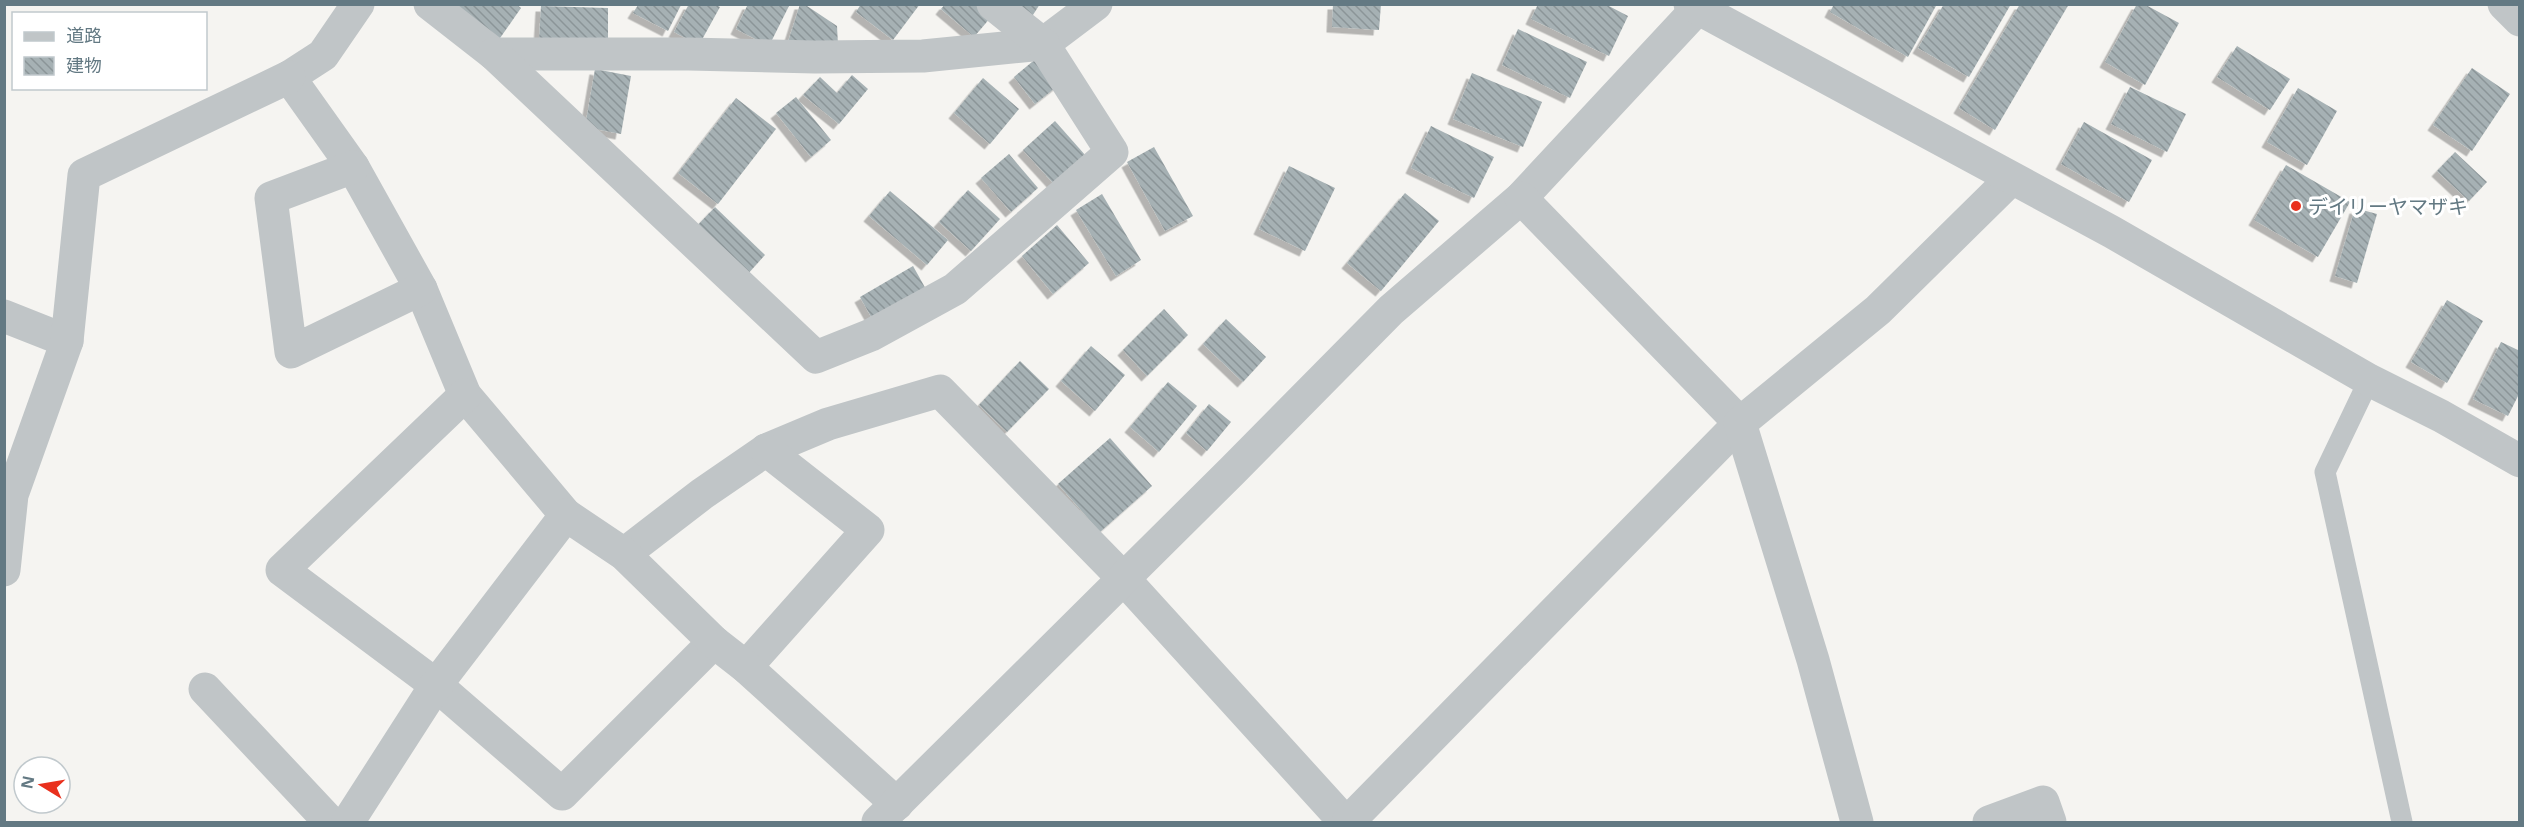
<svg xmlns="http://www.w3.org/2000/svg" width="2524" height="827" viewBox="0 0 2524 827" font-family="'Noto Sans','Noto Sans JP',sans-serif">
	<style>
		.building { fill: url(#building-back-hatch); filter: url(#shadow) }
		.lines { fill: none; stroke-linecap: round; stroke-linejoin: round }
		.service { stroke: #c0c5c7; stroke-width: 21 }
		.minor { stroke: #c0c5c7; stroke-width: 33 }
		.tertiary { stroke: #c0c5c7; stroke-width: 33 }
		.poi-dot { fill: #e9301d; stroke: #fff; stroke-width: 2 }
		.labels { text-anchor: middle; dominant-baseline: central; stroke-width: 6; stroke-linejoin: round; paint-order: stroke }
		.poi-label { font-size: 20px; fill: #637983; stroke: #fff; text-anchor: start }
	</style>
	<defs>
		<pattern id="building-back-hatch" width="6" height="6" patternUnits="userSpaceOnUse" patternTransform="scale(1.5)"><rect width="6" height="6" fill="#a6b1b4"/><path d="M-1 5l2 2M0 0l6 6M5-1l2 2" fill="none" stroke="#8b9598"/></pattern>
		<filter id="shadow"><feDropShadow dx="-5.5" dy="5.5" stdDeviation="0" flood-color="#0004"/></filter>
	</defs>
	<rect width="100%" height="100%" fill="#f5f4f1"/>
	<g class="building">
		<path d="M445 4H516L521 8 498 41Z"/>
		<path d="M689 4H714L720 7 699 45 674 32Z"/>
		<path d="M748 4H790L769 46 736 29Z"/>
		<path d="M800 4H804L837 26 838 45 788 42Z"/>
		<path d="M861 4H920L893 40 856 12Z"/>
		<path d="M945 4H976L991 17 974 37 941 9Z"/>
		<path d="M1012 4H1040L1031 18Z"/>
		<path d="M1333 4H1381L1379 30 1332 27Z"/>
		<path d="M1538 4H1605L1628 16 1609 56 1531 19Z"/>
		<path d="M1834 4H1937L1908 57 1830 12Z"/>
		<path d="M1944 4H2011L1969 77 1918 48Z"/>
		<path d="M2020 4H2069L1995 130 1959 108Z"/>
		<path d="M2137 4H2144L2179 23 2145 85 2105 62Z"/>
		<path d="M638 5H681L668 31 633 13Z"/>
		<path d="M541 6 608 8V42L539 40Z"/>
		<path d="M1518 29 1587 62 1570 98 1502 65Z"/>
		<path d="M2237 46 2290 79 2270 110 2217 77Z"/>
		<path d="M1038 57 1060 84 1035 104 1014 77Z"/>
		<path d="M2472 68 2510 94 2472 151 2433 125Z"/>
		<path d="M595 69 631 76 621 134 585 127Z"/>
		<path d="M1472 73 1542 102 1523 147 1453 119Z"/>
		<path d="M852 75 868 89 839 124 803 95 820 77 837 93Z"/>
		<path d="M983 78 1019 109 990 144 954 113Z"/>
		<path d="M2130 87 2186 114 2167 152 2111 124Z"/>
		<path d="M2298 88 2337 111 2307 165 2267 142Z"/>
		<path d="M796 97 831 140 811 157 776 113Z"/>
		<path d="M736 98 776 129 718 204 678 173Z"/>
		<path d="M1055 121 1086 156 1055 185 1023 150Z"/>
		<path d="M2084 122 2152 160 2129 202 2061 164Z"/>
		<path d="M1431 126 1494 157 1474 198 1411 168Z"/>
		<path d="M1154 147 1193 216 1165 231 1127 162Z"/>
		<path d="M2455 152 2487 182 2469 201 2437 171Z"/>
		<path d="M1009 154 1038 188 1011 212 981 178Z"/>
		<path d="M2286 165 2350 202 2318 257 2254 220Z"/>
		<path d="M1289 166 1335 188 1305 251 1259 229Z"/>
		<path d="M968 190 1000 219 971 251 939 222Z"/>
		<path d="M890 191 948 240 927 265 869 216Z"/>
		<path d="M1405 193 1439 221 1381 291 1347 263Z"/>
		<path d="M1102 194 1141 260 1116 276 1076 210Z"/>
		<path d="M715 207 765 255 745 277 694 229Z"/>
		<path d="M2355 208 2377 214 2357 283 2335 276Z"/>
		<path d="M1057 225 1089 263 1053 294 1022 256Z"/>
		<path d="M913 266 927 291 874 322 860 297Z"/>
		<path d="M2447 300 2483 321 2447 383 2411 362Z"/>
		<path d="M1164 309 1188 335 1147 376 1123 350Z"/>
		<path d="M1226 319 1266 357 1243 382 1203 344Z"/>
		<path d="M2501 342 2520 351V392L2508 416 2473 399Z"/>
		<path d="M1091 346 1125 375 1095 411 1061 381Z"/>
		<path d="M1020 361 1049 389 1007 432 979 405Z"/>
		<path d="M1168 382 1197 406 1159 452 1130 427Z"/>
		<path d="M1209 404 1231 422 1207 451 1186 433Z"/>
		<path d="M1110 438 1152 486 1100 532 1058 484Z"/>
	</g>
	<g class="lines">
		<path class="service" d="M2369 380 2325 472 2402 822"/>
		<g class="minor">
			<path d="M358 4 323 55 289 77 353 167 421 289 465 395 566 515"/>
			<path d="M430 4 494 54H689L815 57 923 56 1043 44 1096 4"/>
			<path d="M2504 4 2520 20"/>
			<path d="M494 54 816 357 871 335 955 289 1112 152 1043 44 993 4"/>
			<path d="M353 167 271 198 291 352 421 289"/>
			<path d="M4 316 67 341"/>
			<path d="M465 395 282 570 436 685 562 794 714 642"/>
			<path d="M624 554 702 494 766 450 828 424 940 391 1123 578 1345 822"/>
			<path d="M4 570 12 495 67 341 84 175 289 77"/>
			<path d="M746 667 868 530 766 450"/>
			<path d="M205 689 330 822"/>
			<path d="M348 822 436 685 566 515 624 554 714 642 746 667 897 804"/>
			<path d="M878 822 1232 471 1391 310 1521 198 1697 9"/>
			<path d="M1348 822 1740 423 1521 198"/>
			<path d="M1857 822 1813 660 1740 423 1878 310 2011 179"/>
			<path d="M1989 822 2043 802 2050 822"/>
		</g>
		<path class="tertiary" d="M1690 4 2112 232 2369 380 2441 416 2520 461"/>
	</g>
	<circle class="poi-dot" cx="2296" cy="206" r="6"/>
	<g class="labels">
		<g class="poi-label">
			<text x="2308" y="206">デイリーヤマザキ</text>
		</g>
	</g>
	<rect width="2524" height="827" fill="none" stroke="#637983" stroke-width="12"/>
	<rect x="12" y="12" width="195" height="78" fill="#ffffff" stroke="#c1c9cd" stroke-width="1.5"/>
	<rect x="24" y="32" width="30" height="9" fill="#c0c5c7" stroke="#c1c9cd" stroke-width="1.5"/>
	<text x="66" y="42" font-size="18" fill="#637983">道路</text>
	<rect x="24" y="57" width="30" height="18" fill="url(#building-back-hatch)" stroke="#c1c9cd" stroke-width="1.5"/>
	<text x="66" y="72" font-size="18" fill="#637983">建物</text>
	<g transform="translate(42 785) rotate(281)"><circle r="28" fill="#ffffff" stroke="#c1c9cd" stroke-width="1.5"/>
	<path d="M0-4.5L10 22L0 15L-10 22Z" fill="#e9301d"/>
	<text y="-9" font-size="16" font-weight="bold" text-anchor="middle" fill="#637983">N</text>
	</g>
</svg>
